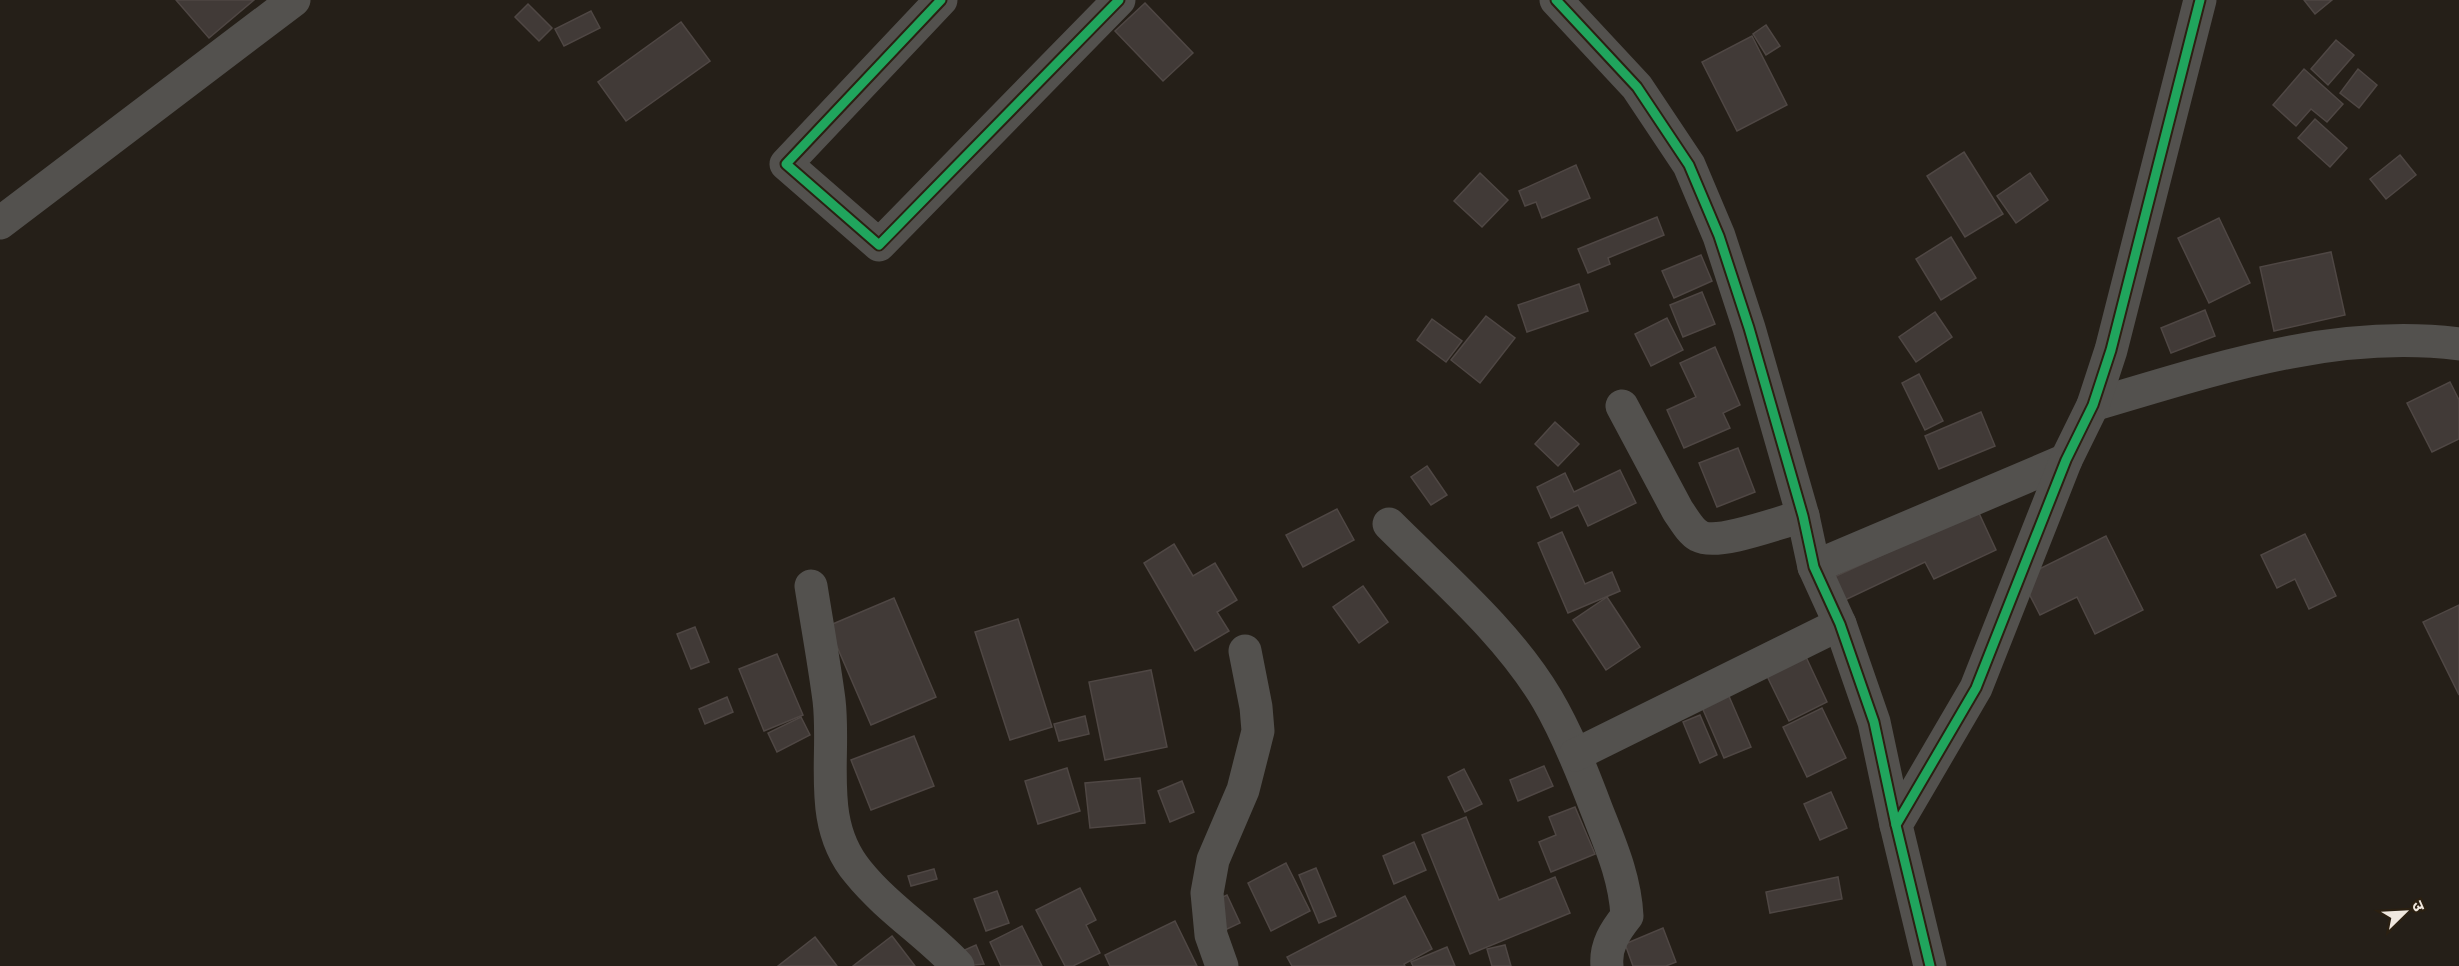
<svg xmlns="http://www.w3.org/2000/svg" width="2459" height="966" viewBox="0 0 2459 966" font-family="Roboto,'Noto Sans Devanagari',sans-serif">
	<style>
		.building { fill: #413a37; stroke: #4f4744; stroke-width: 1.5 }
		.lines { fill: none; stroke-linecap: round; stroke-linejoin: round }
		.minor { stroke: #53514e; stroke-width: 33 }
		.cycleway-casing { stroke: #2b2012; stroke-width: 13 }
		.cycleway { stroke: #20a55d; stroke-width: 9 }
	</style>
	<rect width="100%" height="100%" fill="#251f18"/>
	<g class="building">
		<path d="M176 0H254L209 38Z"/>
		<path d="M2304 0H2332L2315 14Z"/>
		<path d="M1145 3 1193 53 1163 81 1115 31Z"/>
		<path d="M528 4 552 28 539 41 515 17Z"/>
		<path d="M591 11 600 28 564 46 555 29Z"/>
		<path d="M681 22 710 61 626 121 598 82Z"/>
		<path d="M1766 25 1780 46 1766 55 1753 34Z"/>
		<path d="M1752 36 1787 105 1737 131 1702 62Z"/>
		<path d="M2336 40 2354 55 2328 85 2311 69Z"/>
		<path d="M2304 69 2343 104 2327 122 2311 109 2296 126 2273 105Z"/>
		<path d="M2358 69 2377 85 2359 108 2340 93Z"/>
		<path d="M2315 119 2347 148 2330 167 2298 138Z"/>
		<path d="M1964 152 2003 214 1965 237 1927 176Z"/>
		<path d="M2400 155 2416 175 2386 199 2370 179Z"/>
		<path d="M1576 165 1590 198 1542 218 1536 202 1525 206 1519 191Z"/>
		<path d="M1480 173 1508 200 1482 227 1454 201Z"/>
		<path d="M2030 173 2048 200 2016 223 1997 196Z"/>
		<path d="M1657 217 1664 235 1608 258 1610 264 1588 273 1578 249Z"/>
		<path d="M2219 218 2250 283 2209 303 2178 238Z"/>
		<path d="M1951 237 1976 278 1941 300 1916 259Z"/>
		<path d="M2331 252 2345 315 2274 331 2260 267Z"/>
		<path d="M1701 255 1712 281 1674 298 1662 271Z"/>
		<path d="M1579 284 1588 311 1527 332 1518 305Z"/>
		<path d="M1702 292 1715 324 1683 337 1670 305Z"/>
		<path d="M2205 310 2215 336 2171 353 2161 328Z"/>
		<path d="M1935 312 1952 337 1916 362 1899 337Z"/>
		<path d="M1486 316 1515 338 1480 383 1451 360Z"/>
		<path d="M1667 318 1683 350 1651 366 1635 334Z"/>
		<path d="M1432 319 1462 341 1446 362 1417 340Z"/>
		<path d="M1715 347 1740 405 1723 413 1730 428 1684 448 1667 410 1696 397 1680 363Z"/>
		<path d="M1919 374 1943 421 1925 430 1902 383Z"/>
		<path d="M2450 382 2459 400V439L2432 452 2407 403Z"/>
		<path d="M1981 412 1995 446 1939 469 1925 436Z"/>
		<path d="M1555 422 1579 444 1558 466 1535 444Z"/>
		<path d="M1738 448 1755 492 1717 507 1699 463Z"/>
		<path d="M1427 466 1447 495 1431 505 1411 477Z"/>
		<path d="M1620 470 1636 503 1588 526 1578 505 1551 518 1537 487 1565 473 1574 492Z"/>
		<path d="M1337 509 1354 540 1303 567 1286 535Z"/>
		<path d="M1978 511 1996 550 1934 579 1925 562 1845 600 1834 577Z"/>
		<path d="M1562 532 1585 584 1612 572 1620 591 1568 613 1538 543Z"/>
		<path d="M2305 534 2336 596 2309 609 2295 579 2277 588 2261 555Z"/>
		<path d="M2106 536 2143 610 2095 634 2077 597 2040 615 2021 578Z"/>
		<path d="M1174 544 1193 576 1215 563 1237 600 1217 612 1229 631 1195 651 1144 563Z"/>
		<path d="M1363 586 1388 622 1359 643 1333 607Z"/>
		<path d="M1607 597 1640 647 1606 670 1573 620Z"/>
		<path d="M894 598 936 697 871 725 828 626Z"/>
		<path d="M2459 605V695L2423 622Z"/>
		<path d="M1018 619 1052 727 1010 740 975 632Z"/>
		<path d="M695 627 709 662 691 669 677 634Z"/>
		<path d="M777 654 803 715 764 731 739 669Z"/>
		<path d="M1806 657 1827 702 1789 721 1767 676Z"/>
		<path d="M1151 670 1167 747 1105 760 1089 682Z"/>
		<path d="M1728 694 1751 747 1724 758 1701 705Z"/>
		<path d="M727 697 733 712 705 724 699 709Z"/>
		<path d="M1822 708 1846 758 1807 777 1783 727Z"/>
		<path d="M1700 715 1717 755 1700 763 1683 722Z"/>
		<path d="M1085 716 1089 734 1059 741 1054 724Z"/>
		<path d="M801 717 810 735 777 752 768 733Z"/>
		<path d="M914 736 934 786 871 810 851 760Z"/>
		<path d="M1544 766 1553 786 1518 801 1510 780Z"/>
		<path d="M1067 768 1080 811 1038 824 1025 781Z"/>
		<path d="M1464 769 1482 804 1465 812 1448 777Z"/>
		<path d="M1140 778 1145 823 1090 828 1085 783Z"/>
		<path d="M1182 781 1194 812 1170 822 1158 791Z"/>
		<path d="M1831 792 1847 828 1820 840 1804 804Z"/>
		<path d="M1575 807 1595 854 1551 872 1539 842 1556 835 1549 817Z"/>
		<path d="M1466 817 1499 900 1555 877 1570 913 1470 954 1422 835Z"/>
		<path d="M1414 842 1426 870 1394 884 1383 856Z"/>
		<path d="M1286 863 1310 911 1271 931 1248 883Z"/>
		<path d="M1316 868 1336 916 1319 923 1299 875Z"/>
		<path d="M934 869 937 879 911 886 908 876Z"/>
		<path d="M1838 877 1842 899 1770 913 1766 892Z"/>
		<path d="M1080 888 1096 920 1086 925 1100 953 1073 966H1065L1036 910Z"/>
		<path d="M997 891 1009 923 986 931 974 899Z"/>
		<path d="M1227 895 1240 923 1225 930 1212 902Z"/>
		<path d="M1405 896 1432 949 1404 964 1405 966H1292L1287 957Z"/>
		<path d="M1175 921 1197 966H1110L1105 955Z"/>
		<path d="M1022 926 1042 966H1001L990 942Z"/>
		<path d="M1663 928 1676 962 1666 966H1633L1625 944Z"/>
		<path d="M892 936 915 966H853Z"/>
		<path d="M815 937 837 966H778Z"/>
		<path d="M976 945 984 964 963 966 958 953Z"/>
		<path d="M1505 945 1511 966H1492L1487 949Z"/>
		<path d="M1447 947 1455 966H1413L1411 962Z"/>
	</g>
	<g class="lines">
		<g class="minor">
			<path d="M941 0 786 164 879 245 1119 0"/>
			<path d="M1556 0 1637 87 1689 165 1719 236 1749 328 1803 516 1814 567 1840 624 1874 722 1896 825"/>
			<path d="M0 223 294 0"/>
			<path d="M2093 405C2212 370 2334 328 2459 344"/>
			<path d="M1622 406 1678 511C1684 519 1690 531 1699 536 1718 546 1780 522 1803 516"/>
			<path d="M1389 524C1444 579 1507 632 1547 699 1567 733 1582 771 1596 808 1610 844 1625 877 1627 916 1615 931 1605 946 1607 966"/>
			<path d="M1814 567 2066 460"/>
			<path d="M811 586C817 624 824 662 829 700 836 758 816 822 858 872 887 908 927 933 958 966"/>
			<path d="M1575 755 1840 624"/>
			<path d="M1222 966 1211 935 1207 893 1213 860 1243 790 1258 731 1256 707 1245 651"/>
			<path d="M1930 966 1896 825 1976 688 2066 460 2093 405 2111 350 2200 0"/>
		</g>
		<g class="cycleway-casing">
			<g id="cycleway">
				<path d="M941 0 786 164 879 245 1119 0"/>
				<path d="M1556 0 1637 87 1689 165 1719 236 1749 328 1803 516 1814 567 1840 624 1874 722 1896 825"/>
				<path d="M1930 966 1896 825 1976 688 2066 460 2093 405 2111 350 2200 0"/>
			</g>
		</g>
		<use href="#cycleway" class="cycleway"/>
	</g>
	<g transform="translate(2405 912) rotate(66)" stroke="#2b2012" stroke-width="4.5" paint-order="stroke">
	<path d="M0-4.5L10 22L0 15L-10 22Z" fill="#f0e8df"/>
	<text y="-9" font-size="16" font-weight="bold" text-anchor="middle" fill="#f0e8df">उ</text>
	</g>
</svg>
